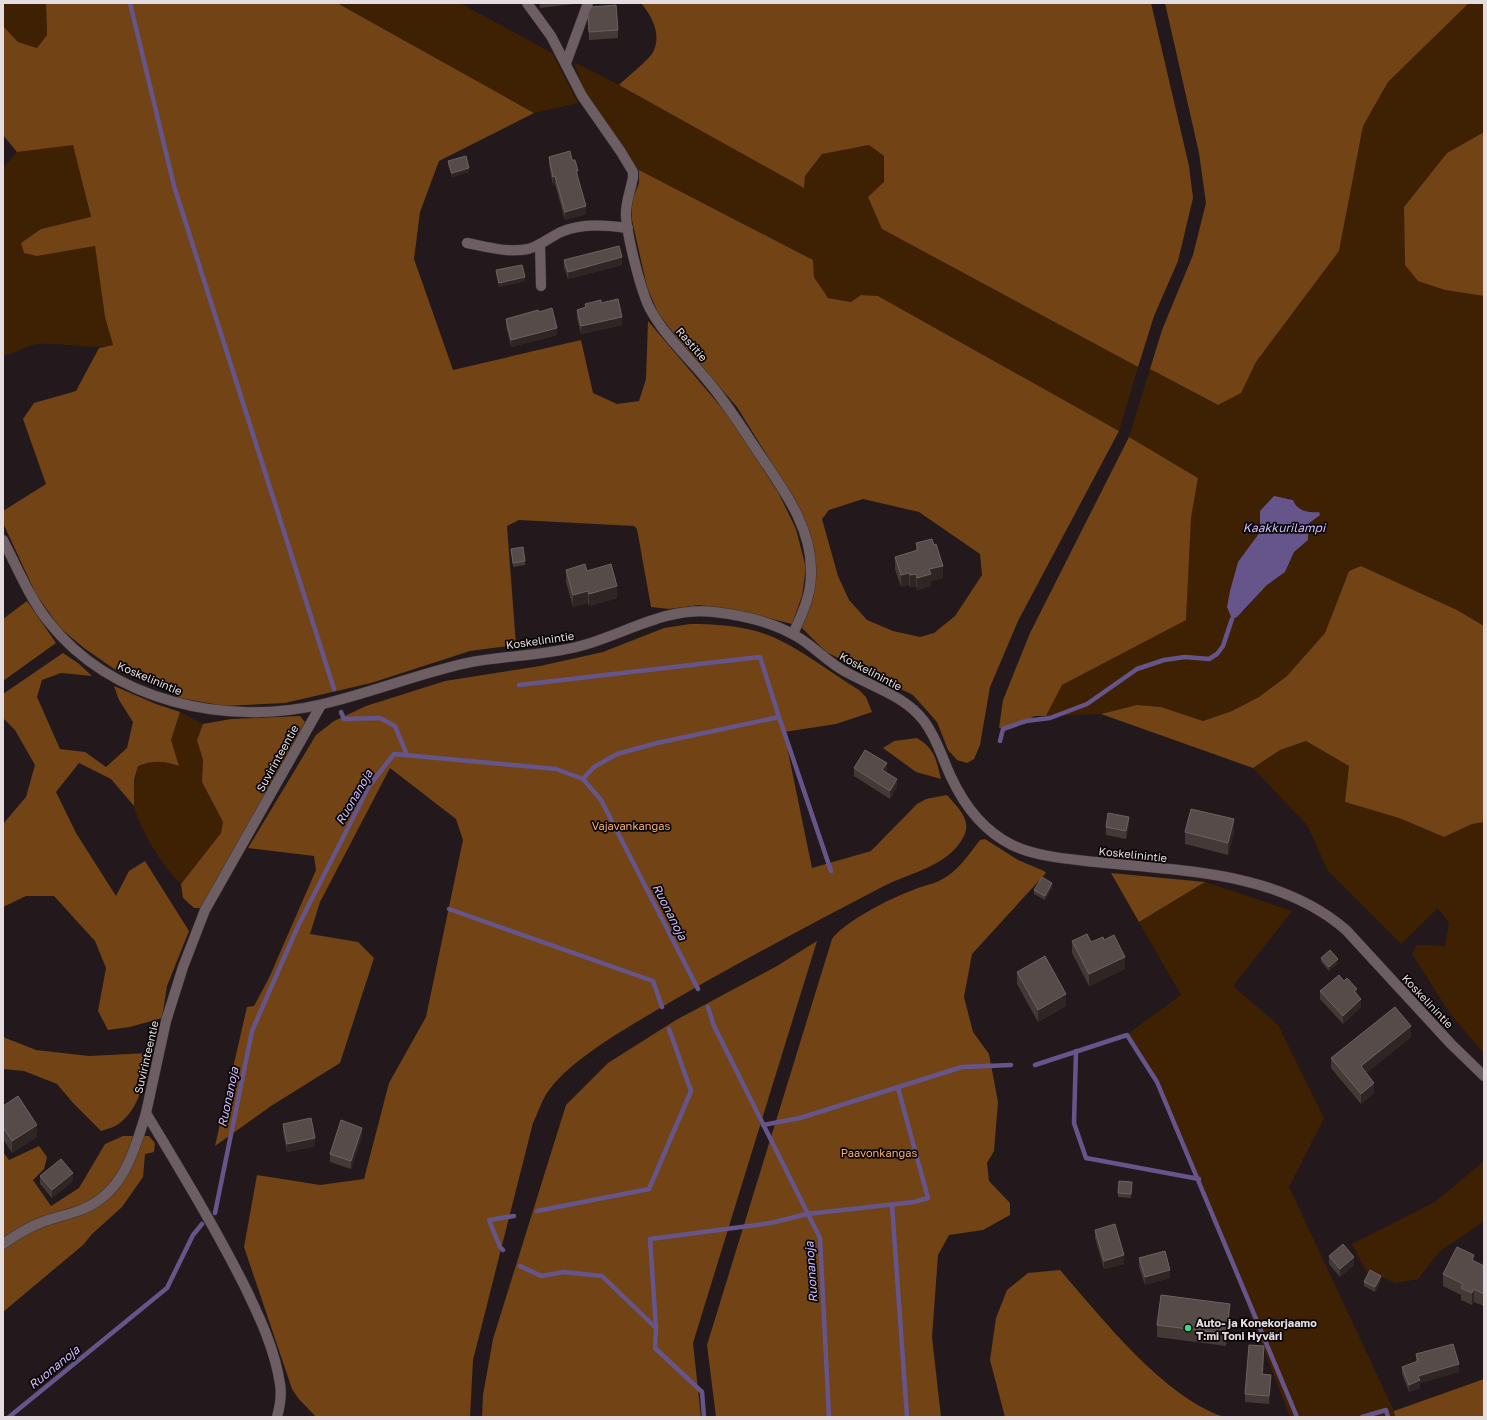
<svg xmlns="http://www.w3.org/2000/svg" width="1487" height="1420" viewBox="0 0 1487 1420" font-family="'Golos Text',sans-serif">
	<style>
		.green { fill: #3e2103; fill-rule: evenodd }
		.forest { fill: #714315; fill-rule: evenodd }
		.water { fill: #66558b }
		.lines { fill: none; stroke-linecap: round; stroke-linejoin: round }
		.stream { stroke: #66558b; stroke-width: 4.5 }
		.minor-casing { stroke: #3c3436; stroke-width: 11 }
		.minor { stroke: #6c5e62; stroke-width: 10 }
		.wall { fill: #453938 }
		.shaded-wall { fill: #302525 }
		.building { fill: #564b49; stroke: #6c6261 }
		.poi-dot { fill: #37d880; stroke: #0a0607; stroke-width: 1.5 }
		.labels { text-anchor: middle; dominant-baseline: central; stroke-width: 3.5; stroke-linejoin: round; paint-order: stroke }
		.street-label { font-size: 11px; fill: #e4dcde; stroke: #0a0607 }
		.park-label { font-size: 11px; fill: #f7ae6f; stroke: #0a0607 }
		.poi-label { font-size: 11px; font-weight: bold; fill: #e4dcde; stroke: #0a0607; text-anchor: start }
		.water-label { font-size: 12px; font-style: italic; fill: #cebbfe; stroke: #0a0607 }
	</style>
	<rect width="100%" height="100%" fill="#23191c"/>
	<g class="green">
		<path d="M3 3H46L47 35 37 48 18 42 3 26Z"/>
		<path d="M337 3H460L552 53 578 103 534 113Z"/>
		<path d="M1469 3H1484V132L1447 153 1404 207 1405 265 1445 290 1484 296V626L1457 610 1361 566 1349 571 1325 633 1287 676 1259 697 1232 711 1203 721 1161 707 1137 705 1101 714 1046 716 1062 685 1186 619 1191 518 1198 478 1129 437 1150 369 1217 405 1241 393 1256 362 1339 251 1363 126 1388 82ZM1288 497 1293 500C1297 511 1304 511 1315 512L1314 519 1308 524V540L1294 552 1285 572 1267 585 1243 612 1227 607 1238 562 1260 532 1259 523Z"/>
		<path d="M574 62 619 85 804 187 805 176 822 153 869 145 884 156 882 229 1138 367 1119 431 878 296 861 295 852 302 828 298 814 277 813 260 639 170 584 90Z"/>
		<path d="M73 144 91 218 41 229 37 256 95 246 105 317 113 345C89 350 64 342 38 344 26 345 15 354 3 356V168L17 152Z"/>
		<path d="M180 712 203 724 197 740 203 760 202 782 223 822 221 833 181 884C164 869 139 828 134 806 132 793 135 778 138 766 155 759 162 761 179 766L171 740Z"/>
		<path d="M1306 741 1349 766 1345 802 1399 818 1444 837 1472 824 1484 822V1054L1449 1012 1412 954 1417 945 1445 946 1449 923 1438 908 1401 944 1328 871 1307 825 1253 768 1280 750Z"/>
		<path d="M1205 882 1292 911 1233 986 1278 1025 1324 1118 1289 1187 1394 1411 1395 1417H1290L1199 1179 1157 1082 1125 1036 1181 995 1139 922Z"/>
		<path d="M1484 1161V1221L1439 1252 1418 1279 1396 1283 1366 1271 1352 1244 1435 1202Z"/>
	</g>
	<g class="forest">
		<path d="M46 3H337L534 113 439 161 420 212 414 259 453 370 581 340 593 393 617 404 639 401 646 379 648 321 727 414 778 492 796 529 806 568 802 596 792 624 736 610 699 605 669 609 651 607 637 529 634 526 519 520 507 526 516 645 470 651 371 683 285 703 224 706 180 698 154 684 117 671 84 648 60 628 36 594 3 523V511L46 484 23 419 34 403 76 391 99 348 113 345 105 317 95 246 37 256 24 253 21 243 41 229 91 217 73 145 17 152 3 135V26L18 42 37 48 47 35Z"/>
		<path d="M641 3H1151L1189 166 1193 198 1178 261 1154 316 1138 367 882 229 868 197 884 182V156L869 145 822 154 805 176 804 188 619 85C626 78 650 59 653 52 662 35 652 16 641 3Z"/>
		<path d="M1165 3H1469L1388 82 1363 126 1339 251 1256 362 1241 393 1218 405 1150 369 1162 330 1193 255 1206 203 1199 153Z"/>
		<path d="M1484 132V296L1445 290 1418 281 1405 265 1404 207 1447 153Z"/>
		<path d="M639 170 813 260 814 277 828 298 851 302 861 295 878 296 1119 431 1018 621 990 687 980 745 974 759 967 763 957 760 948 750 937 722 913 695 826 652 801 627 813 598 816 574 814 548 798 505 737 407 678 339 658 313 647 287 632 220 631 204 639 183ZM863 499 919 512 980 554 982 575 955 616 934 633 920 637 893 631 867 620 849 600 838 576 822 519 829 510Z"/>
		<path d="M1129 437 1198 478 1191 518 1186 620 1062 685 1046 716H1035L1013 727 999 728 1003 700 1030 633Z"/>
		<path d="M1361 566 1457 610 1484 626V822L1472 824 1444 837 1399 818 1345 802 1349 766 1306 741 1280 750 1253 768 1101 714 1137 705 1161 707 1203 721 1232 711 1259 697 1287 676 1325 633 1349 571Z"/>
		<path d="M27 601 56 643 3 681V619Z"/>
		<path d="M690 624C718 624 749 626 775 638 804 651 831 673 859 690L866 697 872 712 836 724 784 732 812 868 871 851 917 804 926 799 947 795C957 807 972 819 964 836 949 866 912 872 884 886 807 926 730 967 655 1011 622 1031 572 1059 549 1090 542 1099 538 1113 533 1123L473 1360 470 1417H316L298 1398 292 1389 244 1247 257 1175 320 1185 364 1179 389 1083 426 1017 463 840 456 819 390 768 320 902 310 934 358 942 374 958 340 1063 271 1106 215 1146 247 1007 254 1006 269 978 316 870 314 856 248 848 316 735 334 721 366 706 445 681 540 666 603 652 664 628Z"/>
		<path d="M63 653 78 663 92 676 61 673 42 680 37 697 60 749 85 752 106 767 127 748 133 722 119 700 114 686 156 704 180 712 171 740 179 766C164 761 153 760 138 766L134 780V806L111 779 79 763 56 792 76 833 116 896 129 871 145 861 189 931 167 986 162 1018 130 1027 108 1030 98 1011 106 968 95 941 54 896H26L3 907V824L26 797 35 765 15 730 3 718V694Z"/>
		<path d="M300 716 305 722 201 908H194L183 898 181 884 221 833 223 822 202 782 203 760 197 740 203 724 231 719Z"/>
		<path d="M917 738C935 749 936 759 941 779L916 772 883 748 894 741Z"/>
		<path d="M985 839 1018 860 1044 871 1046 873 972 954 964 997 973 1032 989 1054 998 1102 994 1151 987 1163 989 1181 1010 1203V1215L983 1230 949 1235 938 1255 932 1337 941 1417H716L707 1345 832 939C845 921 891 898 913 890 921 886 931 885 939 881 958 872 968 855 980 840Z"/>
		<path d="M1111 873 1205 882 1139 922Z"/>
		<path d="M817 941 693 1343 701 1417H482L483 1395 493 1339 566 1105 608 1063 676 1020 777 966Z"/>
		<path d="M3 1037 36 1050 89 1056 149 1053C145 1077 141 1106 121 1122 116 1127 107 1129 101 1131L74 1104 57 1084 24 1071 3 1069Z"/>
		<path d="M123 1136H149L155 1143 154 1152 145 1154 143 1177 122 1207 92 1234 83 1245 3 1312V1152L9 1160 39 1146 47 1157 44 1169 33 1180 51 1206 79 1188 105 1144Z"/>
		<path d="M1060 1270C1101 1317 1165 1399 1225 1417H1005L990 1360 996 1318 1007 1290 1028 1273Z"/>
		<path d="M1484 1379V1417H1395L1394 1411Z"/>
	</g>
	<path class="water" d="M1274 496 1293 500C1297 511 1308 513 1319 512L1320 515 1308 524V540L1294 552 1285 572 1267 585 1237 617 1232 619 1227 607 1230 591 1238 562 1260 532V511Z"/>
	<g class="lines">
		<g class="stream">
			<path d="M130 3 174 186 334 689"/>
			<path d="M519 685 760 657 779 717"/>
			<path d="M341 712 344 719 380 718 395 726 407 755"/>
			<path d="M1000 741 1003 729 1026 721 1050 718 1087 704 1137 669 1164 660 1185 657 1209 659 1217 654 1223 646 1232 619"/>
			<path d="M583 779 594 767 617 754 657 743 779 717 831 871"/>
			<path d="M449 909 653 981 662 1007"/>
			<path d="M708 1007 714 1026 820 1238 829 1417"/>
			<path d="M1076 1051 1074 1123 1086 1158 1199 1179"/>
			<path d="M1035 1065 1127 1035 1157 1082 1297 1417"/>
			<path d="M763 1125 800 1118 962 1067 1011 1065"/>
			<path d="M892 1205 907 1417"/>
			<path d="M537 1211 649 1189 691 1091 669 1029"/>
			<path d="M215 1213 252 1031 298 926 356 812 369 786 394 754 556 769 583 779 601 800 698 989"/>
			<path d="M503 1250 500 1247 489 1220 514 1216"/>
			<path d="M520 1266 541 1276 564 1272 602 1276 656 1328"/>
			<path d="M9 1417 167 1288 193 1235 202 1224"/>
			<path d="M704 1417 702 1392 655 1348 656 1328 650 1239 771 1223 807 1214 914 1202 928 1198 898 1088"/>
			<path d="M1362 1417 1386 1410 1388 1417"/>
		</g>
		<g class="minor-casing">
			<g id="minor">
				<path d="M527 3 551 36 582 96 621 152 633 172V177C631 190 625 203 626 216 627 236 641 292 650 309 664 335 688 357 707 380 725 401 739 423 754 446 779 484 813 525 811 574 811 596 802 614 793 634"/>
				<path d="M566 63 588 3"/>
				<path d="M467 243C487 247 508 253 528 249 540 246 550 237 561 232 582 223 606 225 628 228"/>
				<path d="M540 244 541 286"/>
				<path d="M3 540C17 567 29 597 48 621 111 702 227 727 323 704 369 693 413 676 458 665 498 655 540 657 580 646 625 634 667 606 714 612 741 615 772 622 796 636 814 646 827 662 846 672 873 687 905 696 924 721 937 738 942 758 951 777 964 805 984 831 1012 845 1037 857 1069 859 1096 862 1180 871 1279 871 1346 930L1451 1044 1484 1076"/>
				<path d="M3 1244C15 1236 26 1228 40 1223 54 1217 69 1215 83 1209 123 1193 135 1150 146 1113"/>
				<path d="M277 1417C280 1406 282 1395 280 1384 275 1350 260 1318 245 1287 215 1227 180 1170 146 1113L166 1021 183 967 205 910 321 705"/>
			</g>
		</g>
		<use href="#minor" class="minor"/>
	</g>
	<g class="wall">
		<path d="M540 3H581L540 8Z"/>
		<path d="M588 14 618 30V38L589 40Z"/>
		<path d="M549 157 578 179 586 214 565 220 555 184 553 185 549 165Z"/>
		<path d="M448 161 469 172 452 177 448 165Z"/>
		<path d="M564 260 622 265 568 279 564 267Z"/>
		<path d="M496 270 525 281 499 287 496 274Z"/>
		<path d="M601 303 622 325 581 334 577 318V310L585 307V304Z"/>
		<path d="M539 312 557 335 511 347 506 326V319Z"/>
		<path d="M916 543 943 578 931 581V586L917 590 916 586 910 587 909 585 901 587 895 569V557L916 550Z"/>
		<path d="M511 549 525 561V565L513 567Z"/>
		<path d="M566 570 587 571 617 598 589 606 588 603 573 607 566 582Z"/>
		<path d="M854 768 887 771 886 772 897 787 890 799 854 776Z"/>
		<path d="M1129 825 1126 839 1106 835V827Z"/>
		<path d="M1185 832H1234L1228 855 1185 844Z"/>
		<path d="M1052 888 1045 900 1034 894V890Z"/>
		<path d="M1104 940 1125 969 1089 986 1072 953V941L1091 942Z"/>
		<path d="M1321 958 1338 963 1329 971 1321 962Z"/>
		<path d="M1017 972 1066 1006 1038 1022 1017 984Z"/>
		<path d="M1320 991 1357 994 1361 1007 1343 1024 1320 999Z"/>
		<path d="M1411 1037 1366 1073 1374 1093 1361 1104 1331 1068V1058Z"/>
		<path d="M3 1106 37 1137 12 1153 3 1139Z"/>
		<path d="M283 1124 315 1146 287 1152 283 1132Z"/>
		<path d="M362 1136 351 1169 330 1162V1154Z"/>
		<path d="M40 1176 73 1181 52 1198 40 1184Z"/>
		<path d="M1132 1186 1131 1198 1118 1197V1193Z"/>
		<path d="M1095 1230 1124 1264 1104 1269 1095 1238Z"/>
		<path d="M1329 1256 1354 1265 1340 1277 1329 1264Z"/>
		<path d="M1139 1258 1170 1278 1145 1285 1139 1267Z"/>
		<path d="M1474 1262 1484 1266V1306L1474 1302 1472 1305 1461 1300V1295L1443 1286V1274Z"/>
		<path d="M1381 1280 1375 1292 1364 1286V1282Z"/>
		<path d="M1230 1316 1226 1346 1157 1337V1325Z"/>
		<path d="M1264 1354 1263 1374 1271 1383 1269 1404 1245 1402V1394Z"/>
		<path d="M1416 1354 1459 1372 1420 1383V1388L1409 1392 1402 1374V1367L1416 1362Z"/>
	</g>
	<g class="shaded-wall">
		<path d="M469 168V172L452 177V173Z"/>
		<path d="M576 171H578V179Z"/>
		<path d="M555 176V184L553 185V177Z"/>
		<path d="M586 206V214L565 220V212Z"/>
		<path d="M622 257V265L568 279V272Z"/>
		<path d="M525 277V281L499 287V283Z"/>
		<path d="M622 317V325L581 334V326Z"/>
		<path d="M557 328V335L511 347V340Z"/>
		<path d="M943 566V578L931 581V586L917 590V578L929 569Z"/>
		<path d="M909 573V585L901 587V575Z"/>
		<path d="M916 574V586L910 587V575Z"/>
		<path d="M617 586V598L589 606V594Z"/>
		<path d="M588 591V603L573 607V595Z"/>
		<path d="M887 763V771L882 778V770Z"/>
		<path d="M897 779V787L890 799V791Z"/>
		<path d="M1129 817V825L1126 839V831Z"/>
		<path d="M1234 819V832L1228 855V843Z"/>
		<path d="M1052 883V888L1045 900V896Z"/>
		<path d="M1125 957V969L1089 986V974Z"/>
		<path d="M1338 959V963L1329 971V967Z"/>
		<path d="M1357 989V997L1354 991Z"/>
		<path d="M1066 994V1006L1038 1022V1010Z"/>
		<path d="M1361 999V1007L1343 1024V1016Z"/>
		<path d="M1411 1026V1037L1361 1077V1066Z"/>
		<path d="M1374 1083V1093L1361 1104V1094Z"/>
		<path d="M37 1125V1137L12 1153V1141Z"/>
		<path d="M362 1128V1136L351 1169V1161Z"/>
		<path d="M315 1138V1146L287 1152V1144Z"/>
		<path d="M73 1173V1181L52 1198V1190Z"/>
		<path d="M1124 1255V1264L1104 1269V1261Z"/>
		<path d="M1474 1255V1268L1472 1260Z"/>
		<path d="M1354 1257V1265L1340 1277V1269Z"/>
		<path d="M1170 1270V1278L1145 1285V1277Z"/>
		<path d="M1381 1276V1280L1375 1292V1287Z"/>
		<path d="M1474 1289V1302L1472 1305V1293Z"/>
		<path d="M1230 1304V1316L1226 1346V1334Z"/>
		<path d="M1264 1346V1354L1262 1382V1374Z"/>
		<path d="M1459 1364V1372L1420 1383V1388L1409 1392V1385L1418 1376Z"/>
		<path d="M1271 1375V1383L1269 1404V1396Z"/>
	</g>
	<g class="building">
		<path d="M616 5 618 30 589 32 588 14 591 7Z"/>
		<path d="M570 151 572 160H575L578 171H576L586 206 565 212 555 176 553 177 549 157Z"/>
		<path d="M466 156 469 168 452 173 448 161Z"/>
		<path d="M619 246 622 257 568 272 564 260Z"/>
		<path d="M522 265 525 277 499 283 496 270Z"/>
		<path d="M618 299 622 317 581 326 577 310 586 307 585 304 601 300V303Z"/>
		<path d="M552 308 557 328 511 340 506 319 538 310 539 312Z"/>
		<path d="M932 539 934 545 936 544 943 566 929 569 931 574 917 578 916 574 910 575 909 573 901 575 895 557 918 550 916 543Z"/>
		<path d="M523 547 525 561 513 563 511 549Z"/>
		<path d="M585 564 587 571 611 564 617 586 589 594 588 591 573 595 566 570Z"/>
		<path d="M865 750 887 763 882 770 897 779 890 791 854 768Z"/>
		<path d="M1191 809 1234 819 1228 843 1185 832Z"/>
		<path d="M1108 813 1129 817 1126 831 1106 827Z"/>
		<path d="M1042 877 1052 883 1045 896 1034 890Z"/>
		<path d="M1087 934 1091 942 1103 937 1104 940 1114 935 1125 957 1089 974 1072 941Z"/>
		<path d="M1330 950 1338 959 1329 967 1321 958Z"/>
		<path d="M1045 956 1066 994 1038 1010 1017 972Z"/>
		<path d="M1339 975 1344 981 1347 978 1357 989 1354 991 1361 999 1343 1016 1320 991Z"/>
		<path d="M1395 1007 1411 1026 1361 1066 1374 1083 1361 1094 1331 1058Z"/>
		<path d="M18 1096 37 1125 12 1141 3 1127V1106Z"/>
		<path d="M311 1118 315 1138 287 1144 283 1124Z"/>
		<path d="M341 1120 362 1128 351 1161 330 1154Z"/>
		<path d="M61 1159 73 1173 52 1190 40 1176Z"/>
		<path d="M1119 1181 1132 1182 1131 1194 1118 1193Z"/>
		<path d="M1115 1224 1124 1255 1104 1261 1095 1230Z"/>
		<path d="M1343 1244 1354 1257 1340 1269 1329 1256Z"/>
		<path d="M1457 1247 1474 1255 1472 1260 1484 1266V1294L1474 1289 1472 1293 1461 1288 1463 1284 1443 1274Z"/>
		<path d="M1165 1251 1170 1270 1145 1277 1139 1258Z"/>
		<path d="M1370 1270 1381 1276 1375 1287 1364 1282Z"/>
		<path d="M1161 1295 1230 1304 1226 1334 1157 1325Z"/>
		<path d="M1453 1344 1459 1364 1418 1376 1420 1380 1409 1385 1402 1367 1418 1361 1416 1354Z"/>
		<path d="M1249 1345 1264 1346 1262 1374 1271 1375 1269 1396 1245 1394Z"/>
	</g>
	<circle class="poi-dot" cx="1188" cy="1328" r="4"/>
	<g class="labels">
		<g class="street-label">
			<text transform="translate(692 344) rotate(49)">Rastitie</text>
			<text transform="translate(540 640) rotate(-8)">Koskelinintie</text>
			<text transform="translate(871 671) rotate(28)">Koskelinintie</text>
			<text transform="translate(150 678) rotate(23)">Koskelinintie</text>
			<text transform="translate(277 758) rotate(-61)">Suvirinteentie</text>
			<text transform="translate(1133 854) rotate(6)">Koskelinintie</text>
			<text transform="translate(1428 1001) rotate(47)">Koskelinintie</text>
			<text transform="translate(146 1057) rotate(-77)">Suvirinteentie</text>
		</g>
		<g class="park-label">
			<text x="631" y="825">Vajavankangas</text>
			<text x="879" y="1152">Paavonkangas</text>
		</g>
		<g class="poi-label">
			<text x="1196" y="1322">Auto- ja Konekorjaamo<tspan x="1196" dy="13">T:mi Toni Hyväri</tspan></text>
		</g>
		<g class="water-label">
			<text x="1284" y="527">Kaakkurilampi</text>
			<text transform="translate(354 797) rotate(-60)">Ruonanoja</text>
			<text transform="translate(670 912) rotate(63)">Ruonanoja</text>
			<text transform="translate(228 1097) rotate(-78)">Ruonanoja</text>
			<text transform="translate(811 1272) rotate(-94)">Ruonanoja</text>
			<text transform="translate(54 1367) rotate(-39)">Ruonanoja</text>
		</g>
	</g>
	<rect width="1487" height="1420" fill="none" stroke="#e4dcde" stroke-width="8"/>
</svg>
